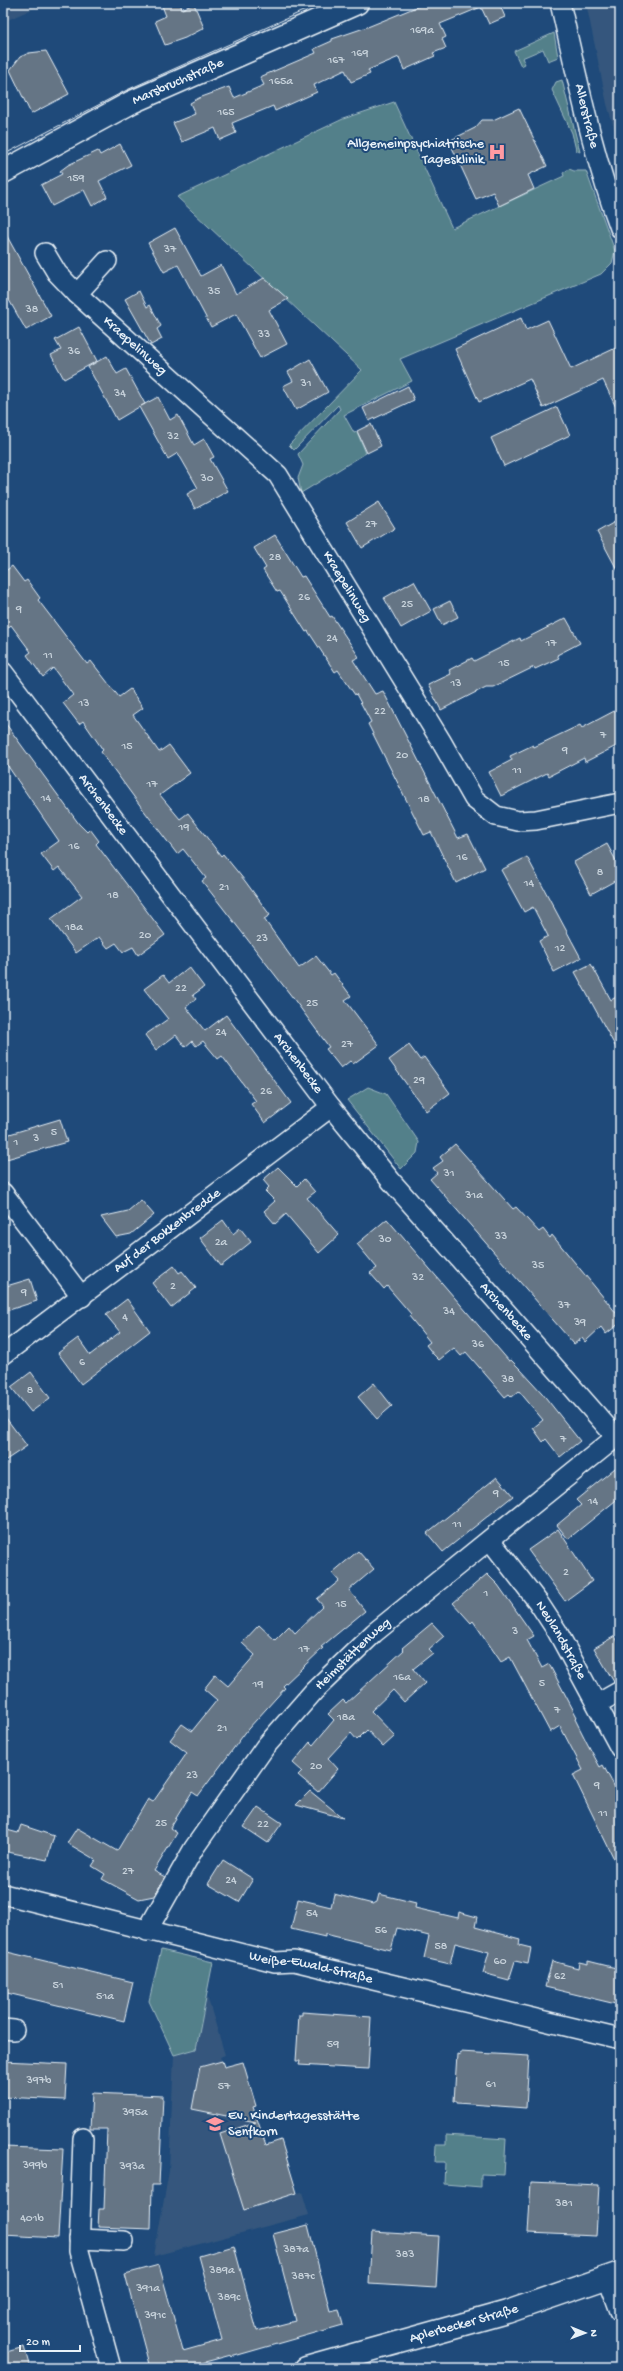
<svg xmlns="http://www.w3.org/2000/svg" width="623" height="2371" viewBox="0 0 623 2371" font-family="'Gochi Hand',sans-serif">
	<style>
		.built { fill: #34577d }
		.green { fill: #52808a; stroke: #9db8c1 }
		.building { fill: #657585; stroke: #e8f1f8 }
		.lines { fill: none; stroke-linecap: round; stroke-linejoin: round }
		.street-casing { stroke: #e8f1f8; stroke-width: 22 }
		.secondary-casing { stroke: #e8f1f8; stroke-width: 25 }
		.street { stroke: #1f4a7a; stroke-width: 19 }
		.secondary { stroke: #1f4a7a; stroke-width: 22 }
		.tram { stroke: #e8f1f8; stroke-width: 1 }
		.labels { text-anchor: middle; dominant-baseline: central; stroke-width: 4; stroke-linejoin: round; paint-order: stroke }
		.number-label { font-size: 12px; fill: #c7d2db }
		.street-label { font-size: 14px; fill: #e8f1f8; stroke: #1f4a7a }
		.poi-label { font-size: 14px; fill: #e8f1f8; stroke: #1f4a7a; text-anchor: end }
	</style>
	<rect width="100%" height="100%" fill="#1f4a7a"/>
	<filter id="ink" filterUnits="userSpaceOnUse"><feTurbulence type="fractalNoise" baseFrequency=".025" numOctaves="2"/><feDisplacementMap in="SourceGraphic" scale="8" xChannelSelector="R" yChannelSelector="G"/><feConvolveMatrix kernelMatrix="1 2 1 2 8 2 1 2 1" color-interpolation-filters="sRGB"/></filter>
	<g filter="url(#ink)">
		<g class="built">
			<path d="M3 3H46L3 22Z"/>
			<path d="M586 3H620V149L607 104Z"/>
			<path d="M207 1996 225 2055 220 2057 224 2067 243 2062 256 2106 253 2107 265 2145 281 2140 297 2193 302 2192 309 2215 154 2256 169 2171 174 2055 196 2049Z"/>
		</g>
		<g class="green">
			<path d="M554 33 558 57 548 61 543 49 522 58 525 64 521 66 514 51Z"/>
			<path d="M562 80 580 152 576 150 572 133 552 90 556 82Z"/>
			<path d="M394 102 452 228 564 176 563 173 569 169 574 171H586L615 251 612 263 601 274 400 359 412 381 344 415 354 433 357 432 366 453 301 493 298 478 303 465 298 454 340 409 338 405 294 450 289 445 362 370 177 197 343 119Z"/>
			<path d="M368 1087 386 1094 419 1142 417 1153 401 1169 347 1100Z"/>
			<path d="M161 1950 213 1962 196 2049 174 2055 149 2001Z"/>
			<path d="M446 2135 506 2139 504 2175 481 2174V2187L444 2184 445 2162H435L436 2145H446Z"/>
		</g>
		<g class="building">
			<path d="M161 3H180L182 9 194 4 204 28 185 38 165 45 155 21 166 16Z"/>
			<path d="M426 3H499L505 17 489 24 481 7 440 24 446 37 442 39 446 48 433 53 435 56 404 70 399 57 368 70 370 74 351 82 345 70 314 85 317 92 275 111 273 106 232 123 236 133 220 140 215 128 182 142 173 123 195 114 190 103 199 98 229 87 234 98 264 85 260 77 316 53 314 49 332 41V39L370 26Z"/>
			<path d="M46 51 69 94 31 114 10 70 20 57 29 53Z"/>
			<path d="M519 108 547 166 528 175 534 189 499 206 493 192 476 199 449 141 475 128 482 120H493Z"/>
			<path d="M120 144 131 165 99 181 107 197 92 206 84 190 52 206 41 185 62 174 60 171 68 165 98 151 100 155Z"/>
			<path d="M175 228 201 276 221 265 236 294 264 278 288 299 269 310 287 344 260 358 236 314 211 327 178 265 164 272 148 243Z"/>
			<path d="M3 229 51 316 26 330 9 300 3 303Z"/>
			<path d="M139 291 147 307 150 305 161 326 157 329 162 339 151 345 125 299Z"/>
			<path d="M521 318 526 330 548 320 571 369 620 346V416L603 380 543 408 530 379 479 402 455 349Z"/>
			<path d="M79 327 97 361 64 379 51 355 61 350 55 340Z"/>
			<path d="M107 356 117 374 126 369 145 404 141 406 158 397 170 420 178 415 194 445 204 439 214 457 210 459 228 491 195 509 187 494 198 488 178 453 168 459 139 407 117 420 88 367Z"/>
			<path d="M310 359 328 392 296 410 283 386 293 381 288 372Z"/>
			<path d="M408 386 414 400 369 421 363 408Z"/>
			<path d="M557 407 570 435 504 466 491 438Z"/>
			<path d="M371 424 381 446 367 453 357 431Z"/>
			<path d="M379 502 395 528 362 548 347 522Z"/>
			<path d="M620 519V575L597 532Z"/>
			<path d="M275 535 301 577 304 576 330 617 332 616 359 657 353 660 375 694 383 691 458 838 468 834 485 868 456 883 431 832 424 835 368 724 371 722 356 694 355 695 338 670 335 672 308 631 306 632 280 591 277 592 263 570 266 568 254 548Z"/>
			<path d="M12 566 24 582 27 580 40 598 38 600 87 664 91 661 119 697 130 689 143 708 133 715 159 752 169 745 190 773 160 795 180 819 188 813 221 856 223 854 245 881 270 915 264 919 299 968 316 956 331 975 334 973 351 996 345 1000 379 1045 353 1064 350 1061 341 1068 326 1049 329 1047 293 998 202 881 206 878 183 849 177 854 142 808 101 752 103 750 83 721 79 724 63 703 73 695 53 668 43 677 27 655 31 652 11 625 3 632V573Z"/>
			<path d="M414 581 431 611 401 628 384 598Z"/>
			<path d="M450 601 458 617 442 625 434 609Z"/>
			<path d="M566 618 580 643 557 655 559 658 535 669 534 667 493 687H486L441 710 428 685 451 674 449 670 472 658 474 661 520 638 521 641Z"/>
			<path d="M620 708V744L585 762 584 758 549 776 547 773 501 796 489 772 512 760 510 756 533 745 534 747 580 725 582 728Z"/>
			<path d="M3 720 79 824 87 832 90 829 99 841 96 844 165 935 138 955 133 947 123 952 116 943 108 948 99 937 76 953 51 919 82 896 59 867 54 871 41 854 59 841 3 759Z"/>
			<path d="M607 844 620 868V878L591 894 574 862Z"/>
			<path d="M527 857 581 958 554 972 539 941 548 936 533 907 524 912 501 870Z"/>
			<path d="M591 964 611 1000 620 995V1055L575 972Z"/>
			<path d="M189 967 204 987 193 995 196 999 186 1007 205 1031 226 1015 291 1103 265 1123 251 1104 256 1101 222 1056 218 1059 203 1041 196 1046 192 1041 185 1047 176 1035 156 1050 145 1035 168 1019 144 989 163 975 169 983Z"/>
			<path d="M409 1045 420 1060 424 1057 450 1093 426 1111 389 1060Z"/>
			<path d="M60 1119 67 1142 3 1160V1136Z"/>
			<path d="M455 1144 513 1209 516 1207 539 1232 543 1229 550 1238 552 1235 609 1304 620 1318V1323L606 1334 601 1327 585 1342 582 1338 574 1344 430 1179 437 1173 433 1168 443 1161 440 1157Z"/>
			<path d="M278 1167 297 1186 304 1179 315 1192 307 1198 339 1235 319 1253 286 1214 275 1224 264 1211 275 1201 265 1191 269 1187 263 1180Z"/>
			<path d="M141 1200 154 1215 131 1234 116 1237 101 1217 128 1211Z"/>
			<path d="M387 1219 509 1361 511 1360 521 1370 542 1393 580 1441 560 1457 546 1439 543 1442 533 1428 543 1420 519 1391 512 1397 509 1394 505 1397 466 1352 461 1356 454 1348 439 1360 433 1354 426 1345 430 1342 409 1316 411 1314 387 1286 384 1289 370 1273 377 1268 357 1244Z"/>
			<path d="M223 1220 233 1234 240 1228 251 1242 221 1266 200 1238Z"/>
			<path d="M174 1266 179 1273 182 1271 196 1288 171 1308 152 1283Z"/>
			<path d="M30 1279 37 1301 3 1312V1287Z"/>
			<path d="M127 1299 150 1331 81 1384 58 1353 78 1338 90 1355 120 1332 106 1315Z"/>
			<path d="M31 1372 50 1398 31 1412 11 1387Z"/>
			<path d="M374 1383 392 1406 377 1419 358 1397Z"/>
			<path d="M3 1414 27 1446 3 1462Z"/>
			<path d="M620 1464V1497L568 1539 557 1525 581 1505 576 1500Z"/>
			<path d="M497 1477 513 1496 443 1552 427 1533Z"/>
			<path d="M558 1529 592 1581 565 1601 528 1550Z"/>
			<path d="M358 1551 374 1569 349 1590 365 1611 321 1647 323 1648 283 1686 285 1688 248 1729 198 1796 192 1792 170 1828 177 1833 154 1871 165 1877 154 1896 139 1899 102 1879 105 1874 92 1866 96 1860 67 1843 77 1828 117 1851 148 1799 153 1802 187 1753 170 1740 182 1724 192 1731 217 1700 204 1689 215 1675 228 1686 255 1655 242 1643 259 1625 275 1640 289 1626 295 1633 323 1606 317 1599 339 1581 332 1573Z"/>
			<path d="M487 1574 498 1585 534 1636 527 1640 542 1668 549 1664 577 1717 575 1719 587 1743 600 1767 603 1765 620 1797V1871L573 1775 583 1770 560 1726 550 1732 510 1657 501 1662 473 1621 471 1623 453 1603Z"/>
			<path d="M432 1623 444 1636 429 1649 433 1653 413 1669 425 1683 404 1702 393 1690 371 1711 395 1736 383 1747 367 1730 357 1740 351 1733 328 1758 338 1769 318 1792 298 1775 302 1771 293 1763 310 1742 313 1745 334 1720 328 1714 343 1700 346 1703 404 1650 402 1648Z"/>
			<path d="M615 1636 620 1646V1680L614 1682 594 1648Z"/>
			<path d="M310 1791 343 1818 296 1805Z"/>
			<path d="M258 1807 282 1823 268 1843 244 1827Z"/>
			<path d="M21 1825 54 1836 47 1860 3 1851V1829L18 1833Z"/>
			<path d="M223 1860 253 1879 239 1902 208 1884Z"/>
			<path d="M334 1894 373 1904 377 1902 379 1894 416 1903 415 1908 458 1918 459 1912 477 1917 475 1927 520 1939 519 1945 531 1948 528 1964 515 1961 509 1980 483 1973 489 1952 455 1943 450 1964 424 1958 429 1936 397 1928 391 1950 325 1934V1937L291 1929 298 1899 331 1907Z"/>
			<path d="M3 1951 133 1982 124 2021 3 1992Z"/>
			<path d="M552 1961 578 1968 579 1962 588 1964V1961L620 1969V2005L545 1987Z"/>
			<path d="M302 2012 371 2017 368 2069 299 2065 300 2061H296L299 2015H302Z"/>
			<path d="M460 2052 529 2056 526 2108 457 2103V2101H454L457 2054 460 2055Z"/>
			<path d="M3 2061 67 2064 65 2100 3 2097Z"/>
			<path d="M222 2061 224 2067 243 2062 256 2106 253 2107 266 2145 281 2140 297 2193 244 2210 220 2134 256 2122 192 2109 200 2067Z"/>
			<path d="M92 2093 163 2096 159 2185H152L151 2229 98 2227 99 2209H104L107 2129H90Z"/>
			<path d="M3 2147 63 2149 58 2238 3 2235Z"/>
			<path d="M531 2182 599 2185 596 2236 528 2233Z"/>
			<path d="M308 2225 330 2311 339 2309 343 2325 231 2357V2355L183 2368H150L125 2274 159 2265 183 2351 222 2340 199 2256 234 2246 257 2331 296 2321 273 2234Z"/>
			<path d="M372 2232 439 2236 436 2288 369 2284Z"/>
			<path d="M24 2347 30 2368H3V2353Z"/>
		</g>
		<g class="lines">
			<g class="street-casing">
				<g id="street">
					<path id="s1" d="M560 3C578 79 592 154 620 228"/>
					<path id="s2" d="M45 253 57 273 77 294 278 475 441 741 474 799 496 816 518 821 536 820 620 803"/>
					<path d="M77 294 107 261"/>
					<path id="s3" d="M3 672 331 1107 392 1182 616 1437"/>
					<path d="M3 1193 82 1297"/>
					<path id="s4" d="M3 1355 331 1107"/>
					<path id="s5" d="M490 1540 538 1602 557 1631 620 1748"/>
					<path d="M597 1704 620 1691"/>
					<path id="s6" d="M3 1894 275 1962 294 1961 620 2039"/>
					<path id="s7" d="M147 1931 194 1848 265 1747 314 1691 374 1633 620 1434"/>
					<path d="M3 2029 14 2030"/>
					<path d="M83 2138 79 2251 111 2368"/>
					<path d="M79 2239 124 2241"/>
					<path d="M608 2278 620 2311"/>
				</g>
			</g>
			<g class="secondary-casing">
				<g id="secondary">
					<path id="s8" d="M3 172 132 102 357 3"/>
					<path id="s9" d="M306 2368 507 2312 620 2273"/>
				</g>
			</g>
			<use href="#street" class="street"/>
			<use href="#secondary" class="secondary"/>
			<path class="tram" d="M3 155 127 90 321 3"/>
		</g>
	</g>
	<defs>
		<g id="hospital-bare" transform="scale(1.38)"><path d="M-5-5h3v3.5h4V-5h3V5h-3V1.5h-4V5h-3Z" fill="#ff9aa2" stroke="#1f4a7a" stroke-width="2.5" paint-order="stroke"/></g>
		<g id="school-bare" transform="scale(1.38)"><path d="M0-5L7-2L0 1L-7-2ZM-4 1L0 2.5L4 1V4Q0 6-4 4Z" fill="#ff9aa2" stroke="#1f4a7a" stroke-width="2.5" paint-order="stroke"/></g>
	</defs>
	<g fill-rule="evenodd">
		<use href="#hospital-bare" x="497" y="152"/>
		<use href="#school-bare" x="215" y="2124"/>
	</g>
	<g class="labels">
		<g class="number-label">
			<text x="422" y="31">169a</text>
			<text x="360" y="54">169</text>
			<text x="336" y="61">167</text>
			<text x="281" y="82">165a</text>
			<text x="226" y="113">165</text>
			<text x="76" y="179">159</text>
			<text x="170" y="250">37</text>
			<text x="214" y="292">35</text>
			<text x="32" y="310">38</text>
			<text x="264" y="335">33</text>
			<text x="74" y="352">36</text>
			<text x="306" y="384">31</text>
			<text x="120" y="394">34</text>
			<text x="173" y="437">32</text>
			<text x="207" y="479">30</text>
			<text x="371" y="525">27</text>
			<text x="275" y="558">28</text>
			<text x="304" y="598">26</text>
			<text x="407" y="605">25</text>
			<text x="19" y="610">9</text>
			<text x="332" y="639">24</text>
			<text x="551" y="644">17</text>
			<text x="48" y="656">11</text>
			<text x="504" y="664">15</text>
			<text x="456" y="684">13</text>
			<text x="84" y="704">13</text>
			<text x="380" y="712">22</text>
			<text x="603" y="736">7</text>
			<text x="127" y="747">15</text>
			<text x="565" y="751">9</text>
			<text x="402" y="756">20</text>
			<text x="517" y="771">11</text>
			<text x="152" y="785">17</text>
			<text x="46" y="799">14</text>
			<text x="424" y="800">18</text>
			<text x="184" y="828">19</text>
			<text x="74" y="847">16</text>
			<text x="462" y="858">16</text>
			<text x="600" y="873">8</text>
			<text x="529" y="884">14</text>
			<text x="224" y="888">21</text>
			<text x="113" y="896">18</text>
			<text x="74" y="928">18a</text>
			<text x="145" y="936">20</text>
			<text x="262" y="939">23</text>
			<text x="560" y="949">12</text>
			<text x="181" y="989">22</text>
			<text x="312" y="1004">25</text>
			<text x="221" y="1033">24</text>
			<text x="347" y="1045">27</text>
			<text x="419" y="1081">29</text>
			<text x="266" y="1092">26</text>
			<text x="54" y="1133">5</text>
			<text x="36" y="1139">3</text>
			<text x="16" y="1143">1</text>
			<text x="449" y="1174">31</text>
			<text x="474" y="1196">31a</text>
			<text x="501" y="1237">33</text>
			<text x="385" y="1240">30</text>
			<text x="221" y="1243">2a</text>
			<text x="538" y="1266">35</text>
			<text x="418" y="1278">32</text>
			<text x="173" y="1287">2</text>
			<text x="24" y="1293">9</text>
			<text x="564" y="1306">37</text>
			<text x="449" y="1312">34</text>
			<text x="125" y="1318">4</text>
			<text x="580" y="1323">39</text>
			<text x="478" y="1345">36</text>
			<text x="82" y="1363">6</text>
			<text x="508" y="1380">38</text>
			<text x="30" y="1391">8</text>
			<text x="563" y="1440">7</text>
			<text x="496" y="1494">9</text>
			<text x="593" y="1502">14</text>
			<text x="457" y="1525">11</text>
			<text x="566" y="1573">2</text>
			<text x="486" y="1594">1</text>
			<text x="341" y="1605">15</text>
			<text x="515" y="1632">3</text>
			<text x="304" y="1650">17</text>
			<text x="402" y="1678">16a</text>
			<text x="542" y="1684">5</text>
			<text x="258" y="1685">19</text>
			<text x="557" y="1711">7</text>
			<text x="346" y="1718">18a</text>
			<text x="222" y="1729">21</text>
			<text x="316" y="1767">20</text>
			<text x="192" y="1776">23</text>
			<text x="597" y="1786">9</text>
			<text x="603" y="1814">11</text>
			<text x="161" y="1824">25</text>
			<text x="263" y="1825">22</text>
			<text x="128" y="1872">27</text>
			<text x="231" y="1881">24</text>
			<text x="312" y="1914">54</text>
			<text x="381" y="1931">56</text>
			<text x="441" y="1947">58</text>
			<text x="500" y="1962">60</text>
			<text x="560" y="1977">62</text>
			<text x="58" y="1986">51</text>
			<text x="105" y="1997">51a</text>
			<text x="333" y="2045">59</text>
			<text x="39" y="2081">397b</text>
			<text x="491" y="2085">61</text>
			<text x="224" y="2087">57</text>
			<text x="135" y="2113">395a</text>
			<text x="35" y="2166">399b</text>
			<text x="132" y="2167">393a</text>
			<text x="564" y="2204">381</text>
			<text x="32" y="2219">401b</text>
			<text x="296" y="2250">387a</text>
			<text x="405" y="2255">383</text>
			<text x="222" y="2271">389a</text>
			<text x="303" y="2277">387c</text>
			<text x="148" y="2289">391a</text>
			<text x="229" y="2298">389c</text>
			<text x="155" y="2316">391c</text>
		</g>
		<g class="street-label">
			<text stroke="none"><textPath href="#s8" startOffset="197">Marsbruchstraße</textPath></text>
			<text stroke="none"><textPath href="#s1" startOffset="116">Allerstraße</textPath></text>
			<text stroke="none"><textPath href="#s2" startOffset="130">Kraepelinweg</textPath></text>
			<text stroke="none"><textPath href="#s2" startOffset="454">Kraepelinweg</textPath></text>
			<text stroke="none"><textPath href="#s3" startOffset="166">Archenbecke</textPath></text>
			<text stroke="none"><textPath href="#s3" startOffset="490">Archenbecke</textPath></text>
			<text stroke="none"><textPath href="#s4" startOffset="206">Auf der Bokkenbredde</textPath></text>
			<text stroke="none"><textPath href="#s3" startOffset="814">Archenbecke</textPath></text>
			<text stroke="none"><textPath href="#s5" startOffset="123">Neulandstraße</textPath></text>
			<text stroke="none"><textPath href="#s7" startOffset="347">Heimstättenweg</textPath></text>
			<text stroke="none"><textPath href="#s6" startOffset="317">Weiße-Ewald-Straße</textPath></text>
			<text stroke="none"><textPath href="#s9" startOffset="164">Aplerbecker Straße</textPath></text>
		</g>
		<g class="poi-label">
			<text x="484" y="144">Allgemeinpsychiatrische<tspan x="484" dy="16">Tagesklinik</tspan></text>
			<text x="228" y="2116" text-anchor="start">Ev. Kindertagesstätte<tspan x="228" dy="16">Senfkorn</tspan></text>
		</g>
	</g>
	<rect width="623" height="2371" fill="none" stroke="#1f4a7a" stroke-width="16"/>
	<rect x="8" y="8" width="607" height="2355" fill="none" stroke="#e8f1f8" stroke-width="1.5" filter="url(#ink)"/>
	<g transform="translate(585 2333) rotate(91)" stroke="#1f4a7a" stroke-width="3" paint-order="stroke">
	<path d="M0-3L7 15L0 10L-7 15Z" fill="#e8f1f8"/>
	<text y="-6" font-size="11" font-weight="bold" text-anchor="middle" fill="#e8f1f8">N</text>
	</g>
	<path d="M20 2345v6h60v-6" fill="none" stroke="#e8f1f8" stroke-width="2"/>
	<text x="26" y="2345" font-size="12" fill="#e8f1f8" stroke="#1f4a7a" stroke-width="3" paint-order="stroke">20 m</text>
</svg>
